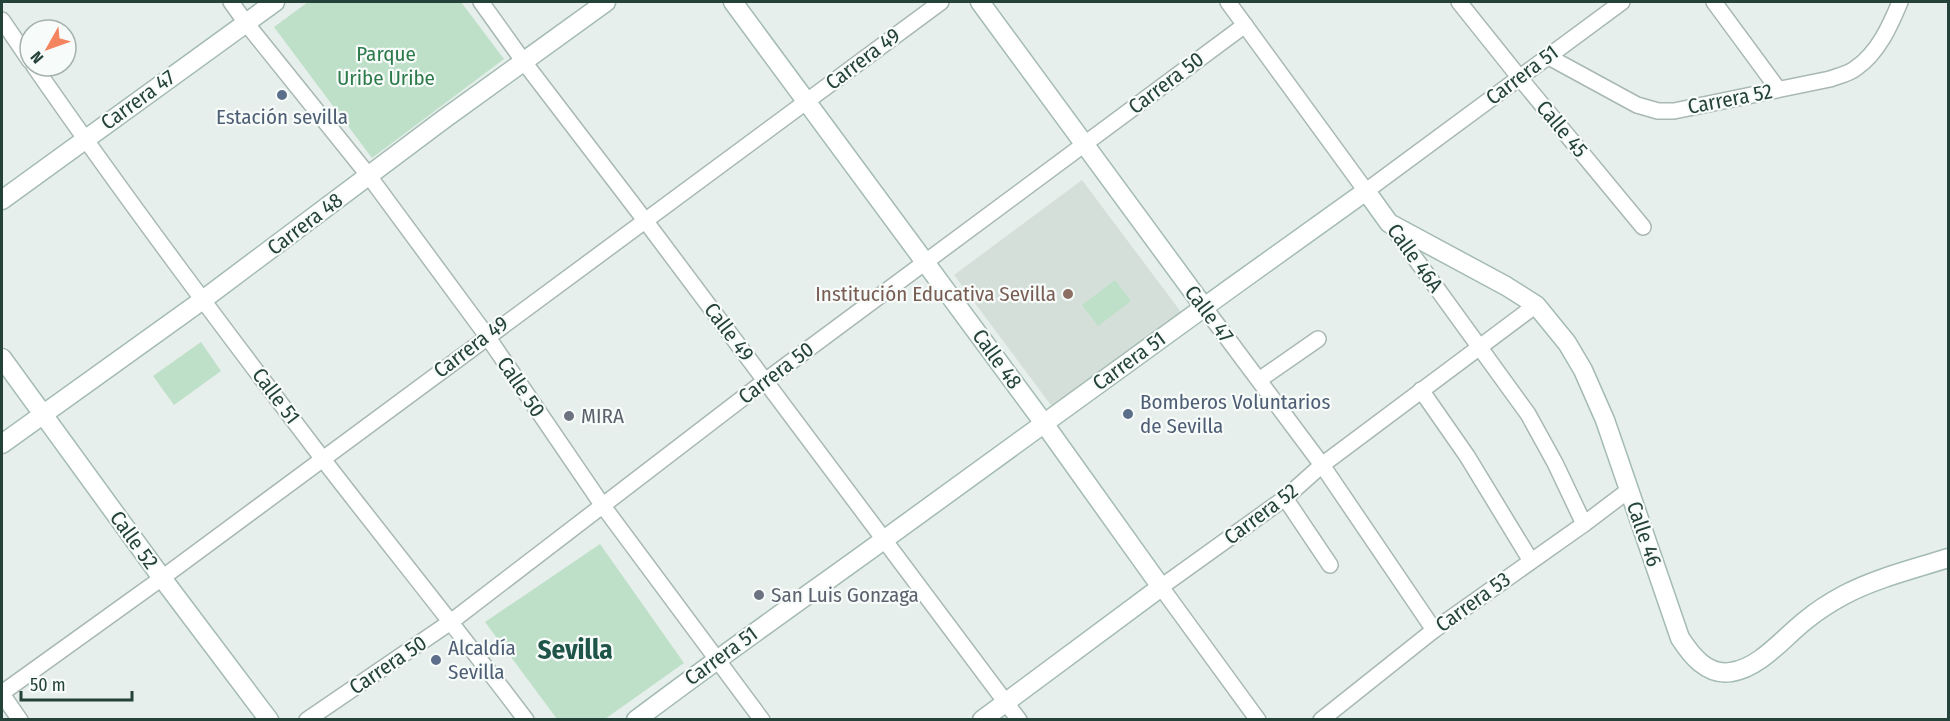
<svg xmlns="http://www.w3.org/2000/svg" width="1950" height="721" viewBox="0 0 1950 721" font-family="'Fira Sans Condensed',sans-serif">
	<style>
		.built { fill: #d4dfda }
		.green { fill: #bfe0c8 }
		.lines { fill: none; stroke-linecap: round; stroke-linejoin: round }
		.street-casing { stroke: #a8b8b2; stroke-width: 18 }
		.secondary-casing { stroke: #a4bbb3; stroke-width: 21 }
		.street { stroke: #fff; stroke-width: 15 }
		.secondary { stroke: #fff; stroke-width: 18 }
		.service-dot { fill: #5c6f8a; stroke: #f7fbf9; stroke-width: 2 }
		.education-dot { fill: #8d6e63; stroke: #f7fbf9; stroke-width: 2 }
		.worship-dot { fill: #6b7280; stroke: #f7fbf9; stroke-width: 2 }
		.labels { text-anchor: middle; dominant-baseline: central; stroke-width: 4.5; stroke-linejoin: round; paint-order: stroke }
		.park-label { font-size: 21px; fill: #2d7a4b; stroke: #f7fbf9 }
		.street-label { font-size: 21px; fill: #24423a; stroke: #f7fbf9 }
		.service-label { font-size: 21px; fill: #4e5e75; stroke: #f7fbf9; text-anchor: start }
		.education-label { font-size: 21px; fill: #785e54; stroke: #f7fbf9; text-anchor: end }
		.worship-label { font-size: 21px; fill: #5b616d; stroke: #f7fbf9; text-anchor: start }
		.district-label { font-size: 27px; font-weight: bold; fill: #1f5548; stroke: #f7fbf9 }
	</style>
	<rect width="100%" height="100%" fill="#e6efeb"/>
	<path class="built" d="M1082 180 1181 312 1053 408 954 275Z"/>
	<g class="green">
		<path d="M308 2H461L504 59 372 158 274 27Z"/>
		<path d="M1115 280 1131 301 1098 326 1082 305Z"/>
		<path d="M201 342 221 371 174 405 153 376Z"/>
		<path d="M600 544 684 663 605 719H557L485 622Z"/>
	</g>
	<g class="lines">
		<g class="street-casing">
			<g id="street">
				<path d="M231 2 246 23 369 176 487 336 603 506 762 720"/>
				<path d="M481 2 524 62 644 219 1019 720"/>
				<path d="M1228 2 1366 191 1622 2"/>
				<path d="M1459 2 1519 77 1643 227"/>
				<path d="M1714 2 1778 89"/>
				<path d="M2 20 30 61"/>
				<path d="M1547 56 1637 105 1658 111H1674L1830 79C1838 76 1849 74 1856 68 1878 53 1890 26 1900 2"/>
				<path d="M34 66C126 199 224 329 322 458 389 545 459 631 526 720"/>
				<path d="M1391 225 1528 414 1555 463 1584 524"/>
				<path d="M1204 307 1322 465 1434 630"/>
				<path d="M1259 380 1318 339"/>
				<path d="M1421 390 1467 456 1531 561"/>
				<path d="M1285 498 1330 565"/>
				<path d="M2 693 162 578 941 2"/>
				<path d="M2 694 20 720"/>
				<path d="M307 720 452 621 765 381 1245 25"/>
				<path d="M1258 720 1161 587 1285 498 1322 465 1536 305"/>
				<path d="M1321 720 1434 630 1584 524 1629 490"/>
			</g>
		</g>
		<g class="secondary-casing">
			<g id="secondary">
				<path d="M733 2 1043 422 1161 587 982 720"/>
				<path d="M980 2 1204 307"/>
				<path d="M2 200 275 2"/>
				<path d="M2 358 162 578 269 720"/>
				<path d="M2 444 204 299 444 119 606 2"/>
				<path d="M636 720C718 658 802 599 885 539 1045 422 1205 306 1366 191L1389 223 1506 286 1536 305 1567 343 1583 370 1605 420 1680 638C1691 655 1707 676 1731 672 1760 668 1783 638 1806 620 1817 611 1831 602 1844 595 1876 578 1914 569 1948 558"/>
			</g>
		</g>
		<use href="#street" class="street"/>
		<use href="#secondary" class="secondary"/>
	</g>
	<g class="service-dot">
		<circle cx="282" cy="95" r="6"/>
		<circle cx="1128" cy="414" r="6"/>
		<circle cx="436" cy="660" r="6"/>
	</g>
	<circle class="education-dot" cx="1068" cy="294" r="6"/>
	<g class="worship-dot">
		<circle cx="569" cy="416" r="6"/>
		<circle cx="759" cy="595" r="6"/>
	</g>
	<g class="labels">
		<g class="park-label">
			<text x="386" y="54">Parque<tspan x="386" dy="24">Uribe Uribe</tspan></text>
		</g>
		<g class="street-label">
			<text transform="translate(863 59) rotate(-37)">Carrera 49</text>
			<text transform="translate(1522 75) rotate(-37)">Carrera 51</text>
			<text transform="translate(1166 83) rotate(-37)">Carrera 50</text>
			<text transform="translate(1730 99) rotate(-11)">Carrera 52</text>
			<text transform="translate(138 100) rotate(-36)">Carrera 47</text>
			<text transform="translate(1562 129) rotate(50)">Calle 45</text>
			<text transform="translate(305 224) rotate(-37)">Carrera 48</text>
			<text transform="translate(1415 258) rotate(54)">Calle 46A</text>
			<text transform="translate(1209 314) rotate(53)">Calle 47</text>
			<text transform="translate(729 332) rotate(53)">Calle 49</text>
			<text transform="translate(471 347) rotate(-37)">Carrera 49</text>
			<text transform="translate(997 359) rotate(54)">Calle 48</text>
			<text transform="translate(1129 361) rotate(-36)">Carrera 51</text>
			<text transform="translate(776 373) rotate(-37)">Carrera 50</text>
			<text transform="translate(521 387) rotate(56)">Calle 50</text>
			<text transform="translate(276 396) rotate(53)">Calle 51</text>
			<text transform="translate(1261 514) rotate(-37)">Carrera 52</text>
			<text transform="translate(1644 534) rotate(71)">Calle 46</text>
			<text transform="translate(134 540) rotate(54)">Calle 52</text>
			<text transform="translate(1473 602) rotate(-36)">Carrera 53</text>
			<text transform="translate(721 656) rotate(-36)">Carrera 51</text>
			<text transform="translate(388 665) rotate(-34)">Carrera 50</text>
		</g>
		<g class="service-label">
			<text x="282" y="117" text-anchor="middle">Estación sevilla</text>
			<text x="1140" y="402">Bomberos Voluntarios<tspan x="1140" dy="24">de Sevilla</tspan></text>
			<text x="448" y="648">Alcaldía<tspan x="448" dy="24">Sevilla</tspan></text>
		</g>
		<g class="education-label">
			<text x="1056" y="294">Institución Educativa Sevilla</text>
		</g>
		<g class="worship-label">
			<text x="581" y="416">MIRA</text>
			<text x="771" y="595">San Luis Gonzaga</text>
		</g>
		<g class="district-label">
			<text x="575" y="650">Sevilla</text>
		</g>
	</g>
	<rect width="1950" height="721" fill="none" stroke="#24423a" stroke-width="6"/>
	<g transform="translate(48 48) rotate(230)"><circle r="28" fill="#f7fbf9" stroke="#a3b1ad" stroke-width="1.5"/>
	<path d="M0-4.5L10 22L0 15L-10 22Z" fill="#f4845f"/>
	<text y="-9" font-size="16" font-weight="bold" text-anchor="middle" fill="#24423a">N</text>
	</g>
	<path d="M21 691v9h111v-9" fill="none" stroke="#24423a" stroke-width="3"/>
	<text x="30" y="691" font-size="18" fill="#24423a" stroke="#f7fbf9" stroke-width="4.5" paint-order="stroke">50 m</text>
</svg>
